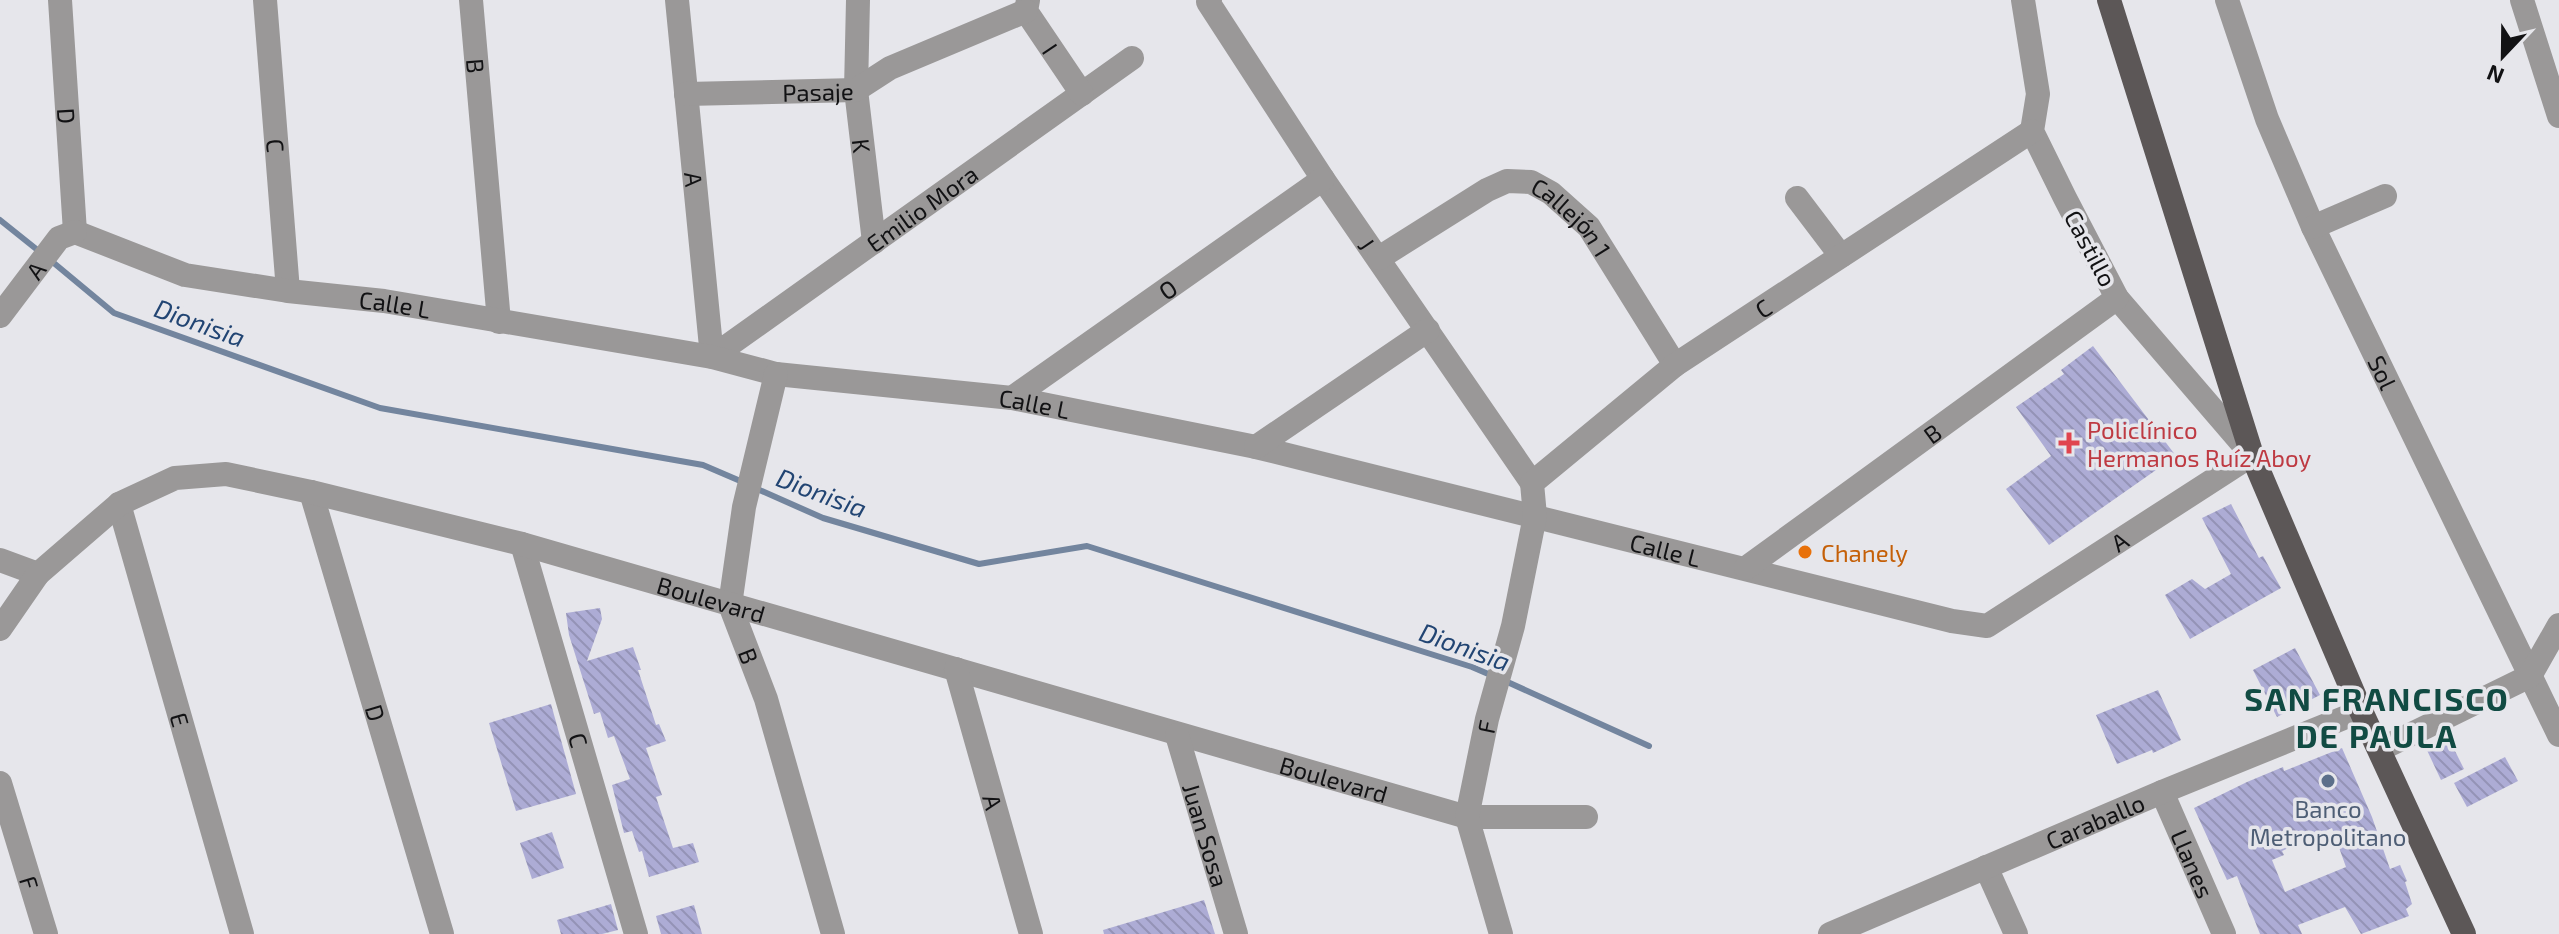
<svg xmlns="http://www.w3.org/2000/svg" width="2559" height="934" viewBox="0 0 2559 934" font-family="'Exo 2',sans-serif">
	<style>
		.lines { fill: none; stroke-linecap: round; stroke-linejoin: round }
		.stream { stroke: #73859e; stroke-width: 6 }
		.building { fill: url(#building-back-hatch); fill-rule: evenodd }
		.minor { stroke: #9a9898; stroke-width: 24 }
		.major { stroke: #5c5757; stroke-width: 24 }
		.health-dot { fill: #e0444e; stroke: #e6e6eb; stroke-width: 3 }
		.food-dot { fill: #e8710a; stroke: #e6e6eb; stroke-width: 3 }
		.service-dot { fill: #5c6f8a; stroke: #e6e6eb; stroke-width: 3 }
		.labels { text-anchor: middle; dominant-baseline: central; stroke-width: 7; stroke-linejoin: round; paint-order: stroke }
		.street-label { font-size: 24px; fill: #121214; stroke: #e6e6eb }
		.health-label { font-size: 24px; fill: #be3a42; stroke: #e6e6eb; text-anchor: start }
		.food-label { font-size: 24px; fill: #c56008; stroke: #e6e6eb; text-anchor: start }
		.service-label { font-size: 24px; fill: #4e5e75; stroke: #e6e6eb }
		.water-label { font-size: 26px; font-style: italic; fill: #224573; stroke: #e6e6eb }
		.district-label { font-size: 32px; font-weight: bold; letter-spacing: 2px; fill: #114b43; stroke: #e6e6eb }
	</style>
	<defs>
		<pattern id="building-back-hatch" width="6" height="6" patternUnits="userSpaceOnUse" patternTransform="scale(2)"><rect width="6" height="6" fill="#adacd5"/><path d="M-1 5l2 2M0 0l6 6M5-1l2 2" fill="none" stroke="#9493b6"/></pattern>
	</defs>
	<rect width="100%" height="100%" fill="#e6e6eb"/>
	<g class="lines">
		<g class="stream">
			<path d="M0 220 40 252"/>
			<path d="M49 259 114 313 380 408 703 465 745 483"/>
			<path d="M755 488 823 518 979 564 1087 546 1472 667 1493 676"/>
			<path d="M1503 680 1649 746"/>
		</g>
	</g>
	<g class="building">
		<path d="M2093 346 2176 456 2049 545 2006 489 2051 456 2016 407 2064 374 2061 370Z"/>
		<path d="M2231 504 2259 558 2263 556 2281 588 2190 639 2165 595 2192 579 2205 589 2231 574 2202 518Z"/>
		<path d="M600 608 602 619 587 661 633 647 641 670H638L656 725 659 724 666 741 646 748 662 795 656 797 673 848 693 843 699 862 649 877 642 851 639 852 632 831 624 833 612 785 630 779 614 736 608 738 600 712 594 714 569 635 566 613Z"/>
		<path d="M2295 648 2320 695 2277 717 2253 670Z"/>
		<path d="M2158 690 2181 740 2153 753 2152 750 2117 764 2096 715Z"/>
		<path d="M551 704 576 794 516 811 489 723Z"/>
		<path d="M2447 735 2464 769 2441 780 2425 746Z"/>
		<path d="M2342 748 2372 817 2390 869 2400 865 2407 881 2405 882 2412 904 2406 909 2409 916 2361 934 2345 907 2298 925 2302 934H2260L2237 876 2227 880 2194 808 2247 782 2283 767 2284 771ZM2332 828 2346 867 2285 892 2272 860 2284 855 2282 851Z"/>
		<path d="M2505 757 2518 781 2467 807 2454 783Z"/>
		<path d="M552 832 564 868 532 879 520 843Z"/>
		<path d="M1204 900 1215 934H1104L1103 930Z"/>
		<path d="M611 904 618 930 602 934H561L557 920Z"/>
		<path d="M694 905 702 934H661L656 916Z"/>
	</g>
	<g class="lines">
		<g class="minor">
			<path id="s1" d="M60 0 75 232"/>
			<path id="s2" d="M265 0 288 291"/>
			<path id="s3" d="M471 0 499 322"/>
			<path id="s4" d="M677 0 712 357 1132 58"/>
			<path id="s5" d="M858 0 856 90 874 242"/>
			<path id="s6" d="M1028 0 1026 11 1082 94"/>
			<path id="s7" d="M1210 0 1208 2 1323 179 1532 483"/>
			<path id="s8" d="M2227 0 2267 119 2313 227 2559 735"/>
			<path d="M2522 0 2559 116"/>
			<path id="s9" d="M686 94 856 90 890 68 1026 11"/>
			<path d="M1797 198 1841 256"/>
			<path d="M2313 227 2385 196"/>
			<path id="s10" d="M75 232 185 275 288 291 384 301 712 357 776 374 1012 398 1256 447 1952 621 1987 626 2252 455 2117 298 2065 198 2032 131 2038 94 2023 0"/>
			<path id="s11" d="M1379 258 1487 190 1507 181 1531 182 1551 193 1589 227 1675 365"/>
			<path id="s12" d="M0 316 59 238 75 232"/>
			<path id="s13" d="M776 374 744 507 730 605 766 699 833 934"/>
			<path id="s14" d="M1012 398 1323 179"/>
			<path d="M1256 447 1428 330"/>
			<path id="s15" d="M311 492 442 934"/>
			<path id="s16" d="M119 504 242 934"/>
			<path id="s17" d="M522 544 636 934"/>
			<path d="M0 560 38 574"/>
			<path id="s18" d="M1746 568 2117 298"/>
			<path id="s19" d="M0 629 38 574 119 504 175 478 226 474 311 492 522 544 1467 817H1586"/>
			<path id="s20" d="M956 669 1031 934"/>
			<path id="s21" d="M1177 735 1236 934"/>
			<path d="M2381 749 2530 676 2559 625"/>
			<path id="s22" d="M0 783 46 934"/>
			<path id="s23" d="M2162 792 2224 934"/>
			<path d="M1986 867 2016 934"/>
			<path id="s24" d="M1501 934 1467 817 1487 719 1513 626 1535 516 1532 483 1675 365 2032 131"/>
			<path id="s25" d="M1830 934 2162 792 2361 711"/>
		</g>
		<path class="major" d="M2109 0 2252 455 2361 711 2464 934"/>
	</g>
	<path class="health-dot" d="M2065 431h8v8h8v8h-8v8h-8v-8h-8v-8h8z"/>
	<circle class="food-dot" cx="1805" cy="552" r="8"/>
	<circle class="service-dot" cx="2328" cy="781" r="8"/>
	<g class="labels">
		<g class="street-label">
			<text stroke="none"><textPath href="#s6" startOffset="56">I</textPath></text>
			<text stroke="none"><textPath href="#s3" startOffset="66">B</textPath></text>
			<text stroke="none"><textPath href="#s9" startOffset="132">Pasaje</textPath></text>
			<text stroke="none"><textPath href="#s1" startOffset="116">D</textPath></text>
			<text stroke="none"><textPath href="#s2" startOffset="146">C</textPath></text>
			<text stroke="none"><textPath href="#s5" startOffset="146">K</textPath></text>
			<text stroke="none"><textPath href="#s4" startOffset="180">A</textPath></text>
			<text stroke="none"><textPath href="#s4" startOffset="616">Emilio Mora</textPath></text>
			<text stroke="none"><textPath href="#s11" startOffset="228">Callejón 1</textPath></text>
			<text stroke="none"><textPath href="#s7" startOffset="292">J</textPath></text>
			<text transform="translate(2091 248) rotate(62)">Castillo</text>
			<text stroke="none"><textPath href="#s12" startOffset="58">A</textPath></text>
			<text stroke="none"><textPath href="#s14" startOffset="190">O</textPath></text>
			<text stroke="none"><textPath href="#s10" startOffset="330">Calle L</textPath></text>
			<text stroke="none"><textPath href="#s24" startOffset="754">C</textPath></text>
			<text stroke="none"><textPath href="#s8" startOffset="404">Sol</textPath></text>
			<text stroke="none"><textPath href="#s10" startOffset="978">Calle L</textPath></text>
			<text stroke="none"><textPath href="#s18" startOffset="230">B</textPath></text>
			<text stroke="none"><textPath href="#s10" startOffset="2114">A</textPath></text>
			<text stroke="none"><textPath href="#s10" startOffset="1626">Calle L</textPath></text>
			<text stroke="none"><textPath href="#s19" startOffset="788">Boulevard</textPath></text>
			<text stroke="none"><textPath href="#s13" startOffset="290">B</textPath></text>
			<text stroke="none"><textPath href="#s15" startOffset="230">D</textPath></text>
			<text stroke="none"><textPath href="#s16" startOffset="224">E</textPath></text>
			<text stroke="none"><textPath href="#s24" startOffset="214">F</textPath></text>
			<text stroke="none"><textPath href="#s17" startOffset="204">C</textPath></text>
			<text stroke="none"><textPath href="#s19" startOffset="1436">Boulevard</textPath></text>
			<text stroke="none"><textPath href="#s20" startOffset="138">A</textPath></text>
			<text stroke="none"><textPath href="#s25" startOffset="288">Caraballo</textPath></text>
			<text stroke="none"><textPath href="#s21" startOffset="104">Juan Sosa</textPath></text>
			<text stroke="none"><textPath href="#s23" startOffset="78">Llanes</textPath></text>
			<text stroke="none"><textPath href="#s22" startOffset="104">F</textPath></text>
		</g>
		<g class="health-label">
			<text x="2087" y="429">Policlínico<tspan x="2087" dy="28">Hermanos Ruíz Aboy</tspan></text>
		</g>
		<g class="food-label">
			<text x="1821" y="552">Chanely</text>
		</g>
		<g class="service-label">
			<text x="2328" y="808">Banco<tspan x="2328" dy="28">Metropolitano</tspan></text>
		</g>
		<g class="water-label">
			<text transform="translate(200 322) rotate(20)">Dionisia</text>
			<text transform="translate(822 492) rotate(21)">Dionisia</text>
			<text transform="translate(1465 646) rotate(20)">Dionisia</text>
		</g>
		<g class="district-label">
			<text x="2377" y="698">SAN FRANCISCO<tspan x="2377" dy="37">DE PAULA</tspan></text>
		</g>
	</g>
	<g transform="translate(2503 56) rotate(202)" stroke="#e6e6eb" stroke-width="6" paint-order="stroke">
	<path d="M0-6L14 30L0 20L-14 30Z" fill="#121214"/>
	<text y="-12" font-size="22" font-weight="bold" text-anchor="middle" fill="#121214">N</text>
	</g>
</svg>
